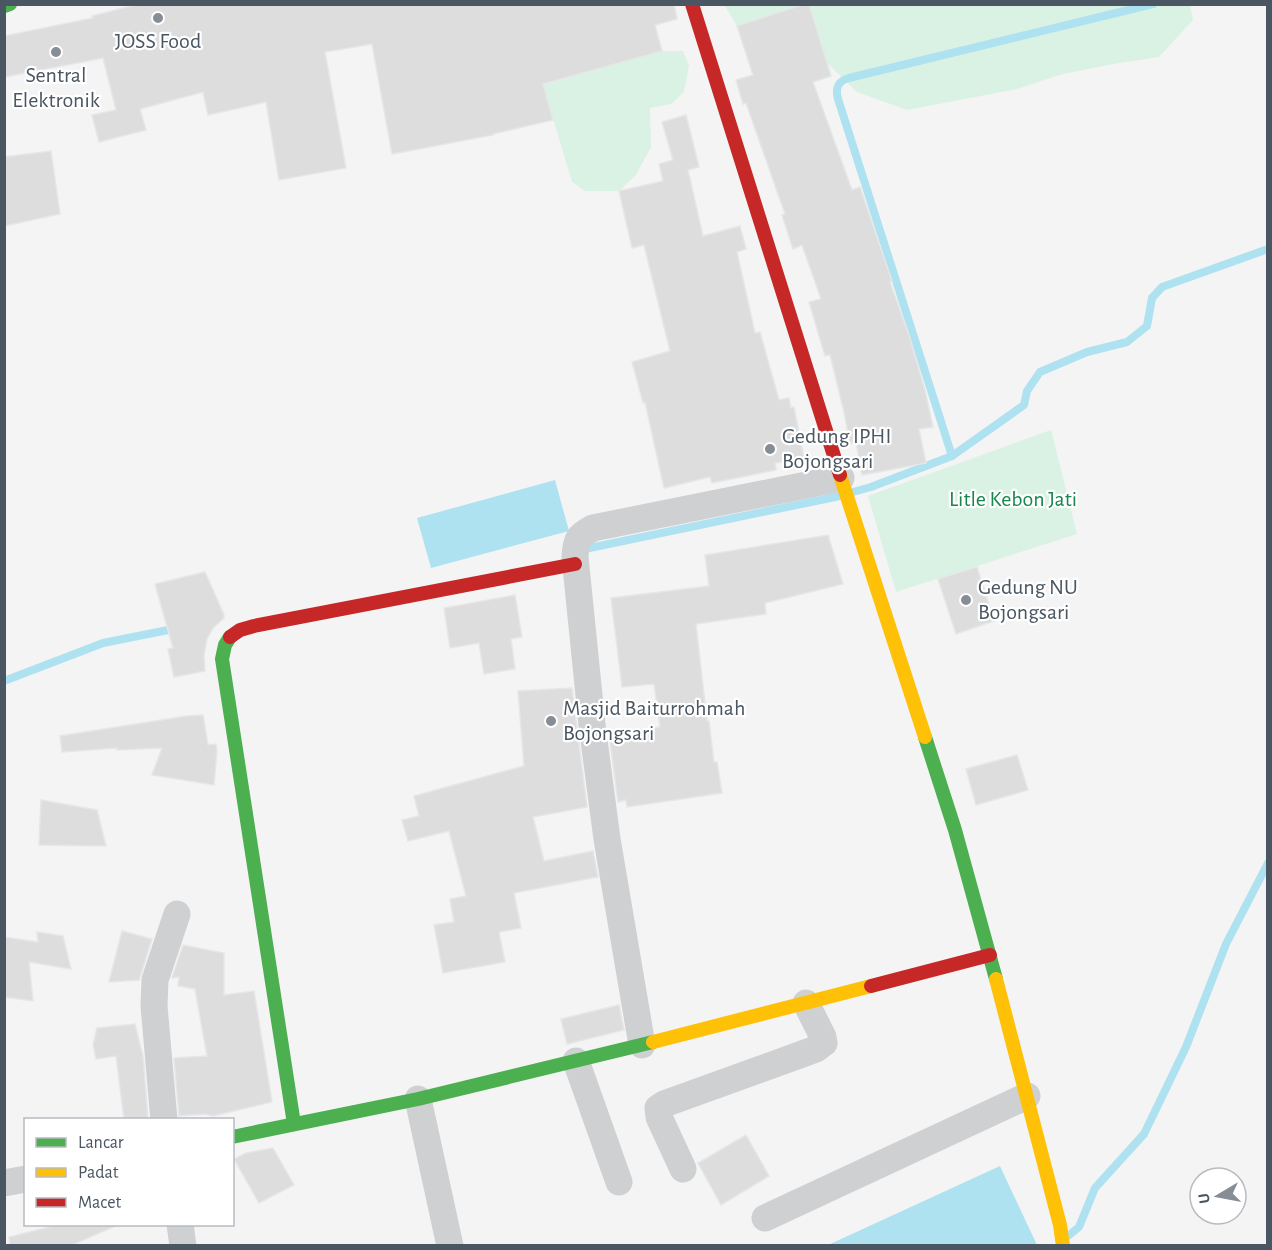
<svg xmlns="http://www.w3.org/2000/svg" width="1272" height="1250" viewBox="0 0 1272 1250" font-family="'Alegreya Sans',sans-serif">
	<style>
		.green { fill: #d9f2e3 }
		.water { fill: #aee2f0 }
		.lines { fill: none; stroke-linecap: round; stroke-linejoin: round }
		.stream { stroke: #aee2f0; stroke-width: 8 }
		.building { fill: #ddddde; stroke: #e5e6e7; stroke-width: 1.5 }
		.street { stroke: #ced0d2; stroke-width: 27 }
		.fast { stroke: #4caf50; stroke-width: 14 }
		.slow { stroke: #ffc107; stroke-width: 14 }
		.jam { stroke: #c62828; stroke-width: 14 }
		.poi-dot { fill: #868d94; stroke: #fff; stroke-width: 2 }
		.labels { text-anchor: middle; dominant-baseline: central; stroke-width: 4.5; stroke-linejoin: round; paint-order: stroke }
		.poi-label { font-size: 22px; fill: #4a5661; stroke: #fff; text-anchor: start }
		.park-label { font-size: 22px; fill: #17864f; stroke: #fff }
	</style>
	<rect width="100%" height="100%" fill="#f4f4f4"/>
	<g class="green">
		<path d="M726 4 805 5 737 26 725 6Z"/>
		<path d="M1190 4 1193 20 1159 57 1113 64 1063 74 1017 89 907 110 857 92 827 63 809 5Z"/>
		<path d="M662 51H683L689 66 684 92 671 104 650 108 651 147 636 175 619 191H585L572 182 543 85Z"/>
		<path d="M1051 430 1077 534 896 592 868 496Z"/>
	</g>
	<g class="water">
		<path d="M555 480 569 531 431 568 417 518Z"/>
		<path d="M1000 1166 1037 1245H828Z"/>
	</g>
	<g class="lines">
		<g class="stream">
			<path d="M952 456 838 99C835 88 838 81 849 78L1153 4"/>
			<path d="M853 492 871 487 952 456 1024 405 1027 391 1040 372 1087 352 1127 342 1147 326 1152 298 1162 287 1268 249"/>
			<path d="M580 550 840 496"/>
			<path d="M4 681 103 643 178 628"/>
			<path d="M1068 1236 1079 1227 1095 1188 1144 1134 1186 1047 1226 944 1268 863"/>
		</g>
	</g>
	<g class="building">
		<path d="M139 4H674L677 19 655 25 662 51 543 84 553 120 493 134V135L392 154 372 44 325 52 346 168 279 180 266 102 208 115 203 92 140 109 146 130 99 142 92 115 116 110 103 58 4 77V36L93 18 92 16Z"/>
		<path d="M805 4H809L831 76 813 82 852 190 860 187 892 281 890 282 909 335 925 390 933 427 919 429 926 463 862 475 856 442 850 444 844 412 830 355 825 356 809 302 821 299 802 245 793 249 782 215 785 214 746 103 743 104 736 80 753 75 737 26Z"/>
		<path d="M686 115 699 167 688 170 703 236 740 226 746 249 737 252 755 333 760 332 779 400 789 398 791 408 794 407 804 458 775 463 776 470 712 483 710 477 664 488 645 402 643 403 632 362 670 351 644 245 632 248 619 191 663 181 659 164 673 160 662 122Z"/>
		<path d="M51 151 60 214 4 226V157Z"/>
		<path d="M828 535 843 584 765 603 766 614 696 624 707 721H709L714 762H717L722 793 627 807 626 800 618 802 609 734 660 727 654 684 622 687 611 598 709 586 705 555Z"/>
		<path d="M977 567 994 621 956 634 938 579Z"/>
		<path d="M205 572 224 615V618L213 628 207 639 204 655 205 671 174 677 168 649 173 648 155 584Z"/>
		<path d="M515 595 522 637 511 639 515 669 484 674 479 643 450 648 444 608Z"/>
		<path d="M572 688 587 807 533 817 544 861 593 851 598 877 514 893 521 928 499 932 505 962 443 973 434 925 454 922 450 899 466 896 449 831 408 841 402 820 419 816 414 796 524 766 518 691Z"/>
		<path d="M203 715 208 745 216 744 217 751 214 785 152 775 162 748 117 750V748L62 752 60 736 187 716Z"/>
		<path d="M1017 755 1028 790 976 805 966 769Z"/>
		<path d="M41 800 97 810 106 846 39 845Z"/>
		<path d="M122 931 152 939 139 980 109 982Z"/>
		<path d="M37 932 63 936 71 969 29 962 33 1001 4 997V937L38 942Z"/>
		<path d="M183 945 224 953V995L254 991 272 1102 213 1116 205 1114 179 1116 174 1058 207 1056 195 989 178 986 179 977 172 978Z"/>
		<path d="M619 1005 624 1030 567 1044 561 1019Z"/>
		<path d="M135 1024 143 1056 148 1119H124L116 1056 96 1059 93 1045 97 1028Z"/>
		<path d="M746 1135 769 1176 721 1205 698 1163Z"/>
		<path d="M273 1148 294 1185 259 1203 234 1159 246 1153Z"/>
		<path d="M61 1224H120L72 1245H10L9 1237Z"/>
	</g>
	<g class="lines">
		<g class="street">
			<path d="M642 1045 607 839 592 725 575 557C576 539 578 536 593 528L841 478"/>
			<path d="M576 1061 619 1182"/>
			<path d="M418 1099 450 1246"/>
			<path d="M164 1120 154 1006 155 980 177 914"/>
			<path d="M683 1169 659 1117 658 1108 664 1104 816 1049 824 1043 823 1037 806 1003"/>
			<path d="M4 1183 26 1179"/>
			<path d="M765 1218 1027 1096"/>
			<path d="M180 1224 183 1246"/>
		</g>
		<g class="fast">
			<path d="M4 6 10 4"/>
			<path d="M230 637 225 645 222 659 294 1124"/>
			<path d="M925 737 955 830 996 979"/>
			<path d="M232 1137 418 1099 653 1042"/>
		</g>
		<g class="slow">
			<path d="M840 475 925 737"/>
			<path d="M996 979 1060 1225 1063 1246"/>
			<path d="M653 1042 871 986"/>
		</g>
		<g class="jam">
			<path d="M692 4 840 475"/>
			<path d="M230 637 240 630 254 626 575 564"/>
			<path d="M871 986 990 955"/>
		</g>
	</g>
	<g class="poi-dot">
		<circle cx="158" cy="18" r="6"/>
		<circle cx="56" cy="52" r="6"/>
		<circle cx="770" cy="449" r="6"/>
		<circle cx="966" cy="600" r="6"/>
		<circle cx="551" cy="721" r="6"/>
	</g>
	<g class="labels">
		<g class="poi-label">
			<text x="158" y="41" text-anchor="middle">JOSS Food</text>
			<text x="56" y="75" text-anchor="middle">Sentral<tspan x="56" dy="25">Elektronik</tspan></text>
			<text x="782" y="436">Gedung IPHI<tspan x="782" dy="25">Bojongsari</tspan></text>
			<text x="978" y="587">Gedung NU<tspan x="978" dy="25">Bojongsari</tspan></text>
			<text x="563" y="708">Masjid Baiturrohmah<tspan x="563" dy="25">Bojongsari</tspan></text>
		</g>
		<g class="park-label">
			<text x="1013" y="499">Litle Kebon Jati</text>
		</g>
	</g>
	<rect width="1272" height="1250" fill="none" stroke="#4a5661" stroke-width="12"/>
	<rect x="24" y="1118" width="210" height="108" fill="#ffffff" stroke="#b7bbc0" stroke-width="1.5"/>
	<rect x="36" y="1138" width="30" height="9" fill="#4caf50" stroke="#b7bbc0" stroke-width="1.5"/>
	<text x="78" y="1148" font-size="18" fill="#4a5661">Lancar</text>
	<rect x="36" y="1168" width="30" height="9" fill="#ffc107" stroke="#b7bbc0" stroke-width="1.5"/>
	<text x="78" y="1178" font-size="18" fill="#4a5661">Padat</text>
	<rect x="36" y="1198" width="30" height="9" fill="#c62828" stroke="#b7bbc0" stroke-width="1.5"/>
	<text x="78" y="1208" font-size="18" fill="#4a5661">Macet</text>
	<g transform="translate(1218 1196) rotate(260)"><circle r="28" fill="#ffffff" stroke="#b7bbc0" stroke-width="1.5"/>
	<path d="M0-4.5L10 22L0 15L-10 22Z" fill="#868d94"/>
	<text y="-9" font-size="16" font-weight="bold" text-anchor="middle" fill="#4a5661">U</text>
	</g>
</svg>
